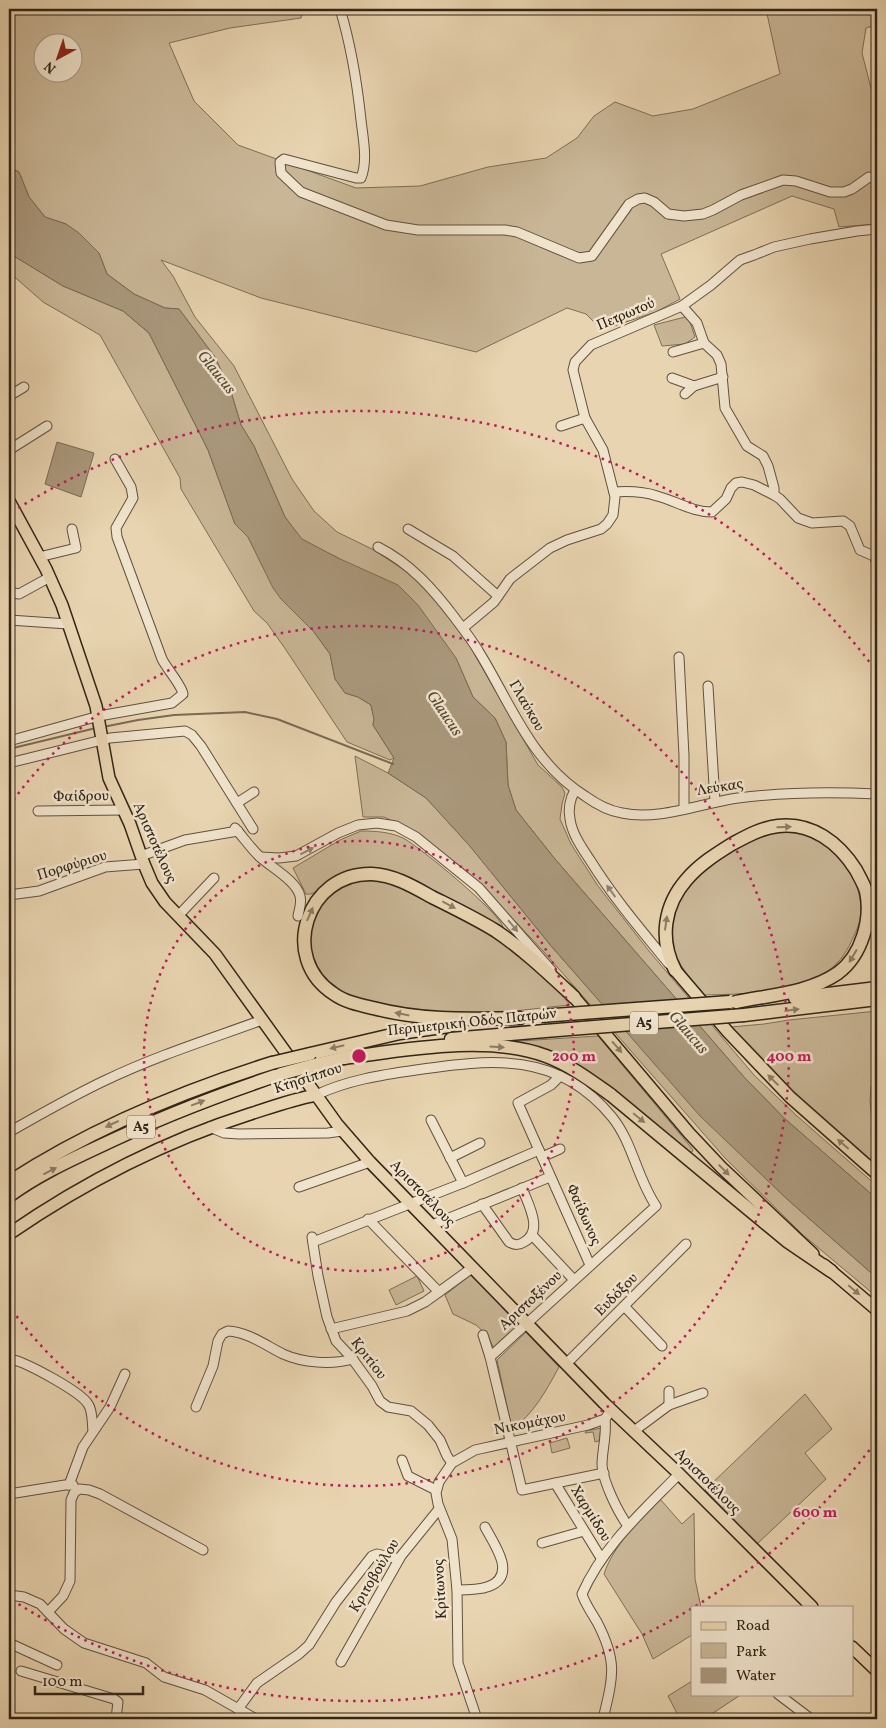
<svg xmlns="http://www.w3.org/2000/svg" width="886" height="1728" viewBox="0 0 886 1728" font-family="Vollkorn,serif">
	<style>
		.green { fill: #c9b696; stroke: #7e6e56; fill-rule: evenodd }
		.water { fill: #aa987c; stroke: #7a6a54 }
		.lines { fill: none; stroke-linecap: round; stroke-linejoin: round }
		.stream { stroke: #7a6a54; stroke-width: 2 }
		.minor-casing { stroke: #60513d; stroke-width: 11 }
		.major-casing { stroke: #322517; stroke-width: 14 }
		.highway-casing { stroke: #322517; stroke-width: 15 }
		.minor { stroke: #f0e3cc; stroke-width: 9 }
		.major { stroke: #e8d4b0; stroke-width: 11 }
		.highway { stroke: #e8d4b0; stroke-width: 12 }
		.highway-bridge-casing { stroke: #322517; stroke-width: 15; stroke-linecap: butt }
		.highway-bridge { stroke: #e8d4b0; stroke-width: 12 }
		.oneway { fill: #8d7c64 }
		.oneway2 { fill: #918472 }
		.ring { fill: none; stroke: #c2185b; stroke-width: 2.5; stroke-dasharray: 2.5 5 }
		.labels { text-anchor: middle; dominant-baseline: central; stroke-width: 5; stroke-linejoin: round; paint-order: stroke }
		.shield { fill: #f0e3cc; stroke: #6b5e4d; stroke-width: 1 }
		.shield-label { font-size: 14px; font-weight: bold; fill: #322517 }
		.street-label { font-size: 15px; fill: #322517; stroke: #f0e3cc }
		.water-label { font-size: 16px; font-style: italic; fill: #564835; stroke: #f0e3cc }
		.centre { fill: #c2185b; stroke: #f0e3cc; stroke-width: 2.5 }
		.ring-label { font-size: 15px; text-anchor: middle; font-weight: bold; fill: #c2185b; stroke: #f0e3cc; stroke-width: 5; stroke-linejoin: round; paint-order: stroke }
	</style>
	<rect width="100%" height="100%" fill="#e8d4b0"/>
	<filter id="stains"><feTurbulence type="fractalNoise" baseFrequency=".004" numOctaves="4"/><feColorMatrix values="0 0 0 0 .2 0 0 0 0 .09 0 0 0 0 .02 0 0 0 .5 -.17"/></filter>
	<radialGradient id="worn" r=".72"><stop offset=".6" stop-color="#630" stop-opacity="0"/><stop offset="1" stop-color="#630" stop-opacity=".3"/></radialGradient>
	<g class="green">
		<path d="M9 9H303L301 18 230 28 169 43 194 101 238 145 356 188 420 186 488 167 546 158 577 138 594 116 615 102 653 116 693 109 780 74 766 9H877V26L876 25 866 28 862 53 876 108 877 122V224L839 227 834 209 792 196 661 254 680 299 656 312 602 330 586 314 567 308 476 352 261 298 161 260 173 276 195 317 234 366 292 479 314 511 337 532 374 550 425 584 460 629 538 765 562 787 565 793 562 804 560 819 571 844 598 886 649 951 754 1075 797 1116 877 1186V1199L784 1118 744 1077 555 859 516 810 508 785 506 742 495 718 473 697 456 658 338 558 302 540 285 517 254 446 241 425 231 392 215 357 179 309 165 308 134 294 107 274 99 253 66 224 45 217 29 197 19 172 9 167ZM42 42H72V72H42Z"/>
		<path d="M9 253 63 286 123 311 149 333 208 450 235 524 248 537 265 571 298 616 314 632 330 654 335 679 345 693 358 697 371 705 374 719 373 725 394 758 390 760 347 742 284 647 267 623 254 611 181 489 180 478 100 335 43 302 9 272Z"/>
		<path d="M685 317 690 322 695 337 685 344 662 346 654 325Z"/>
		<path d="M355 756 388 773 426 798 469 845 552 947 700 1115 788 1200 877 1278V1297L803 1235 725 1158 544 952 499 904 465 870 416 832 384 817H363Z"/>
		<path d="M361 831C376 831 390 832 403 838 420 847 499 912 503 927 466 912 434 888 397 875 386 871 375 867 364 868 351 869 338 874 328 881 321 886 315 896 306 894L293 868 340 840Z"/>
		<path d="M777 832C790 832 802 833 814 838 842 850 861 882 861 911 861 921 856 932 852 940 846 954 836 967 823 974 788 994 743 994 704 995 692 980 678 965 672 947 671 942 671 936 671 931 671 881 734 844 777 832Z"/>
		<path d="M358 881H373L390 883C455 913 526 947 570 1005 528 1009 484 1016 442 1015 429 1015 414 1010 401 1008 368 1002 331 998 315 963 310 953 308 941 310 930 315 905 335 889 358 881Z"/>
		<path d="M877 1011V1068L871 1086 870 1101 873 1131 877 1146V1170C826 1124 776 1079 731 1027L764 1024 789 1020Z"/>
		<path d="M598 1036 690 1146 693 1150 692 1152H690L626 1099 588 1071 560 1056 504 1042Z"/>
		<path d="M472 1274 519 1325 494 1349 488 1336 476 1325 453 1314 445 1295Z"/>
		<path d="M417 1276 424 1291 396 1305 389 1290Z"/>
		<path d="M526 1332 559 1367C546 1391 534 1413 512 1430L497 1360Z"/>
		<path d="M805 1394 832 1429 805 1453 826 1479 757 1544 705 1490Z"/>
		<path d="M601 1428 599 1441 595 1442 593 1432 585 1433 586 1431Z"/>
		<path d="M567 1438 570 1448 552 1453 550 1443Z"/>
		<path d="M660 1499 682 1524 694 1513 695 1579 701 1607H692V1635L653 1659 642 1634 604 1574C614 1544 639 1522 660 1499Z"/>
		<path d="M692 1681V1694H742L704 1719H680L668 1696Z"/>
	</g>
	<g class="water">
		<path d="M9 167 19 172 29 197 45 217 66 224 79 233 99 253 107 274 134 294 165 308 179 309 215 357 231 392 241 425 254 446 285 517 302 539 338 558 398 585 418 605 456 658 473 697 495 718 506 742 508 785 516 810 555 859 744 1077 784 1118 877 1199V1278L788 1200 700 1116 552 947 469 845 426 798 388 773 394 758 373 725 374 719 371 705 358 697 345 693 335 679 330 654 314 632 281 599 273 588 248 537 235 524 208 450 149 333 123 311 63 286 9 253Z"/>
		<path d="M57 442 94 453 81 497 45 484Z"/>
	</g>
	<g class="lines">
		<g class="stream">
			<path d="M103 727 138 720 174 715 245 712 277 719 393 764"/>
			<path d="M9 749 96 728"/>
		</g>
		<g class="minor-casing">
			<g id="minor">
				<path d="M340 9C351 45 357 82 361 120 363 138 368 161 361 178H356L284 159 280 162 281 173 301 192 386 225 418 230H505L517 232 579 258 592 256 629 204 638 199 645 198 654 202 668 214 684 216 703 214 713 210 741 195 783 180 796 181 830 192H844L852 189 869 177 873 178 877 182"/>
				<path d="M682 306 697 323 704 343 717 355 721 364 725 408 747 446 763 456 768 466 774 488V495"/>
				<path d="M673 352 704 343"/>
				<path d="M672 378 694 386 723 377"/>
				<path d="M685 394 694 386"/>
				<path d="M9 396 24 387"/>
				<path d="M561 426 585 418"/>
				<path d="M9 450 47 426"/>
				<path d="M614 492C629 491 642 491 657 496 676 501 692 512 712 512L726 499 731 488 736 483 742 482 754 485 774 495 780 499 798 518 812 523 843 521 850 526 860 550 874 556 877 563"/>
				<path d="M408 529 453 556 498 596"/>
				<path d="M378 547C411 564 433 589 455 618 463 629 472 640 479 652 511 704 531 762 585 796 596 804 609 811 622 813 659 821 701 803 738 798 784 792 831 792 877 794"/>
				<path d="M39 557 76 548 72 529"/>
				<path d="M9 592 19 594 50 577"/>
				<path d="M9 620 68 624"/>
				<path d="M463 628 494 602 510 579 550 548 567 540 601 529 607 524 613 515 615 497 603 450 585 418 573 370 575 362 591 345 682 306 711 285 740 260 754 255 774 247 810 239 857 231 877 229"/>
				<path d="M679 657 684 756V809"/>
				<path d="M708 686 715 802"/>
				<path d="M9 741 99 716 172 703 183 694C182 686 167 669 162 659L117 537 116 528 133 498 131 487 115 459"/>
				<path d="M9 763 110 738 185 731 192 735 201 746 253 829"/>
				<path d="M575 790C570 799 568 809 570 819 572 834 582 848 590 860 613 897 641 930 669 964"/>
				<path d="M237 803 254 792"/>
				<path d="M38 811 124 810"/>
				<path d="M235 828C243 837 250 847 258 855 270 867 296 880 300 896 302 903 299 910 298 916"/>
				<path d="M141 856 185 840 238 831"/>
				<path d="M260 857 279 858 296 856 338 833 358 825 377 823 396 826 416 837 479 888 551 970"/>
				<path d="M9 895 39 891 105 867 144 864"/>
				<path d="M178 916 214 878"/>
				<path d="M560 1076 551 1085 518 1103 590 1265"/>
				<path d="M316 1095C348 1080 381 1075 416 1070 491 1059 558 1051 612 1117 633 1143 637 1178 656 1206L490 1357"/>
				<path d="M431 1120 463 1183"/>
				<path d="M210 1127 224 1133 239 1134 328 1133 342 1131"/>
				<path d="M9 1132C41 1114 72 1096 106 1080 156 1056 210 1039 262 1020"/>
				<path d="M542 1157 560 1149"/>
				<path d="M450 1158 480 1143"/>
				<path d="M299 1187 370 1162"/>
				<path d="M482 1204 509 1242C514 1245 518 1246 524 1242 544 1231 528 1204 522 1188"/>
				<path d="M368 1219 439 1292"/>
				<path d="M432 1225 550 1177"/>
				<path d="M532 1235 574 1280"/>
				<path d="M312 1237 318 1276 327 1317 336 1341 351 1357 372 1386 380 1401 388 1407 411 1411 428 1425 440 1440 447 1456 452 1463"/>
				<path d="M313 1242 463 1183 539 1150"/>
				<path d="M625 1307 662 1346"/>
				<path d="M331 1329 407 1311 425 1302 472 1268"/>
				<path d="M483 1335 490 1357 522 1490 604 1473"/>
				<path d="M14 1360C29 1364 81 1392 88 1404 93 1411 92 1423 93 1431"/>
				<path d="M566 1364 686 1244"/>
				<path d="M669 1391V1405"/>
				<path d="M196 1407 213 1366 218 1341 222 1334 228 1331C248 1332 265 1345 283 1354 303 1363 331 1365 353 1359"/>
				<path d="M605 1419C607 1435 602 1450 602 1465 603 1482 618 1512 628 1526"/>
				<path d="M634 1431 669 1405 703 1393"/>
				<path d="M402 1460 408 1476 436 1490"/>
				<path d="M555 1483 601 1558"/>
				<path d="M69 1485 83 1447 110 1407 125 1374"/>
				<path d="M9 1494 65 1485H73"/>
				<path d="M542 1543 584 1531"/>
				<path d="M457 1590C475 1590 508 1590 502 1562 499 1550 491 1538 485 1527"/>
				<path d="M9 1595 24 1597 40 1604 64 1629 84 1643 146 1663 164 1677 205 1690 256 1719"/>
				<path d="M48 1612 63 1596 70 1581 71 1500 74 1493 79 1489 89 1490 100 1494 203 1550"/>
				<path d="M9 1643 57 1665"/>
				<path d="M341 1662 401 1556 439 1509"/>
				<path d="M21 1671 114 1699 118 1702 116 1719"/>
				<path d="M778 1694 811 1719"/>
				<path d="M238 1709 257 1683 299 1654 309 1645 336 1602 372 1556 377 1554 399 1559"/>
				<path d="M477 1719 458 1663 457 1590 452 1539 438 1504 436 1493 439 1482 452 1463 475 1450 588 1425 605 1419 611 1410"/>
				<path d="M603 1719C613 1677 618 1662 597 1622 592 1613 585 1604 582 1594 603 1546 643 1511 679 1474"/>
			</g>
		</g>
		<g class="major-casing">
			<g id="major">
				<path d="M9 501 46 569 62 605 96 706 109 778 130 824 144 864 152 883 165 902 215 954 337 1124 370 1162 604 1403 676 1471 812 1607"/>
				<path d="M675 970 728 1032 790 1097 877 1174"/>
				<path d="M574 997 689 1133 721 1167 813 1254"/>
				<path d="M9 1234C83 1183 165 1141 250 1114 272 1107 294 1099 316 1095"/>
				<path d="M824 1265 877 1310"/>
				<path d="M852 1647 877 1671"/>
			</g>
		</g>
		<g class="highway-casing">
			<g id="highway">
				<path d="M675 970C659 939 664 905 687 879 700 864 716 854 732 844 747 836 761 828 778 826 812 822 839 843 856 870 859 876 864 884 866 891 872 919 862 955 838 973 809 993 770 995 736 1002"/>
				<path d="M795 998 877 988"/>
				<path d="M744 1015 877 999"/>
				<path d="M520 1018C469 1019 423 1021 373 1008 360 1005 345 1002 334 994 278 958 307 872 372 874 394 875 414 887 432 897 454 908 475 918 496 931 524 950 549 974 574 997"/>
				<path d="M451 1039 545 1031"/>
				<path d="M310 1054 400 1033 449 1026"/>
				<path d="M344 1058C404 1050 487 1034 546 1056 570 1065 590 1080 611 1095L787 1241 831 1271"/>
				<path d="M318 1064 352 1056"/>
				<path d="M9 1182C91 1129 179 1092 272 1063"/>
				<path d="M9 1196C36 1176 66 1162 96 1148 156 1119 218 1095 281 1074"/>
			</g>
		</g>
		<use href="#minor" class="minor"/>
		<use href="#major" class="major"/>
		<use href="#highway" class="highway"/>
		<g class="highway-bridge-casing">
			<g id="highway-bridge">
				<path d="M541 1016 730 1002"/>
				<path d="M545 1031 744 1015"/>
				<path d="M272 1063 310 1054"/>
				<path d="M281 1074 318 1064"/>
			</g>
		</g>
		<use href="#highway-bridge" class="highway-bridge"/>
	</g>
	<defs><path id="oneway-solid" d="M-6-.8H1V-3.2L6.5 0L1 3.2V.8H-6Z" transform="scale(1.25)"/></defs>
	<g class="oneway">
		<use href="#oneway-solid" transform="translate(784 827) rotate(-1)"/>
		<use href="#oneway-solid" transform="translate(449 905) rotate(28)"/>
		<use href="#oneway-solid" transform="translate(310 914) rotate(-66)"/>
		<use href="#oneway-solid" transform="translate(666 923) rotate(-82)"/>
		<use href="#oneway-solid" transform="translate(853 956) rotate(121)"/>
		<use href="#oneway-solid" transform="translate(792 1010) rotate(-7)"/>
		<use href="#oneway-solid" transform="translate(402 1014) rotate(-169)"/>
		<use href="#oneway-solid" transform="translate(337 1047) rotate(167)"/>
		<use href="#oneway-solid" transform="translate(497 1047) rotate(4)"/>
		<use href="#oneway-solid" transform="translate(617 1047) rotate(49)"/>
		<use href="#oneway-solid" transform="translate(773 1080) rotate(-135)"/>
		<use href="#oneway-solid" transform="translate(198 1103) rotate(-21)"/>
		<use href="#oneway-solid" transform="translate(639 1118) rotate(39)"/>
		<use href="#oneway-solid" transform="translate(112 1124) rotate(155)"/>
		<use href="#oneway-solid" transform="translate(843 1144) rotate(-139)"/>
		<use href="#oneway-solid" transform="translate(724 1170) rotate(45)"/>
		<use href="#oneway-solid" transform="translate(50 1171) rotate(-27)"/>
		<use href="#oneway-solid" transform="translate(854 1290) rotate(40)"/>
	</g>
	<g class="oneway2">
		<use href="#oneway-solid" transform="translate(307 851) rotate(-27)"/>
		<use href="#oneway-solid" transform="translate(611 891) rotate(-126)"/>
		<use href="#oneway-solid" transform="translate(513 926) rotate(50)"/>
	</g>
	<g class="ring">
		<circle cx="359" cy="1056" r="215"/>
		<path d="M9 806A430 430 0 1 1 9 1306"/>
		<path d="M874 1444A645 645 0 0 1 12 1600M12 512A645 645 0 0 1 874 668"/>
	</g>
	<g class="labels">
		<g class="shield">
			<rect x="630" y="1011.5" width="28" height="23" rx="4"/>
			<rect x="127" y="1115.5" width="28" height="23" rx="4"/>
		</g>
		<g class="shield-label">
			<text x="644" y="1023">Α5</text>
			<text x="141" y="1127">Α5</text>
		</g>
		<g class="street-label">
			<text transform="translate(626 315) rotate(-23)">Πετρωτού</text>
			<text transform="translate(526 706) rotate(60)">Γλαύκου</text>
			<text transform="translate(720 788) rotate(-9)">Λεύκας</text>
			<text transform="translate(81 797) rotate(-1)">Φαίδρου</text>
			<text transform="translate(154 843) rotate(66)">Αριστοτέλους</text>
			<text transform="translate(72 866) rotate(-17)">Πορφύριου</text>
			<text transform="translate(472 1023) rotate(-6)">Περιμετρική Οδός Πατρών</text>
			<text transform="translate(308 1079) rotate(-18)">Κτησίππου</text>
			<text transform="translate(422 1194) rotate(46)">Αριστοτέλους</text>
			<text transform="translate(583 1215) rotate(66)">Φαίδωνος</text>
			<text transform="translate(617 1295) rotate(-45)">Ευδόξου</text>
			<text transform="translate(531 1301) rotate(-43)">Αριστοξένου</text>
			<text transform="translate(368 1359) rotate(52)">Κριτίου</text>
			<text transform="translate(530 1424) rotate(-11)">Νικομάχου</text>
			<text transform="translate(707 1482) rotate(45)">Αριστοτέλους</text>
			<text transform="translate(590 1514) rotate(58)">Χαρμίδου</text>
			<text transform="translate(375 1576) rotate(-59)">Κριτοβούλου</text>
			<text transform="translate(441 1589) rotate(-93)">Κρίτωνος</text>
		</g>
		<g class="water-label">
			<text transform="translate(216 373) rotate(51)">Glaucus</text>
			<text transform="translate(444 714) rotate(56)">Glaucus</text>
			<text transform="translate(688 1033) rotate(49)">Glaucus</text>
		</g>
	</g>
	<circle cx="359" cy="1056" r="8" class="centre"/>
	<g class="ring-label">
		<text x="574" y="1061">200 m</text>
		<text x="789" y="1061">400 m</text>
		<text x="815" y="1517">600 m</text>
	</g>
	<rect width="886" height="1728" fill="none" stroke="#e8d4b0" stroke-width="30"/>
	<rect x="10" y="10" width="866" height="1708" fill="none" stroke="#322517" stroke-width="2.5"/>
	<rect x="15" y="15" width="856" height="1698" fill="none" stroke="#322517"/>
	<rect x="691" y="1606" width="162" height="90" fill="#f0e3cc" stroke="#a49784"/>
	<rect x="701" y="1622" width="25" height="8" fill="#e8d4b0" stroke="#a49784"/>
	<text x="736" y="1630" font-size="15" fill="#322517">Road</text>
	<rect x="701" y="1643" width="25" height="15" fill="#c9b696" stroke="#a49784"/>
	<text x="736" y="1656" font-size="15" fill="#322517">Park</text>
	<rect x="701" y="1668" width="25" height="15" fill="#aa987c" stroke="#a49784"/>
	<text x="736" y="1680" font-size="15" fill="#322517">Water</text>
	<g transform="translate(58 58) rotate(220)"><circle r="24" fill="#f0e3cc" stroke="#a49784"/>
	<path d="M0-4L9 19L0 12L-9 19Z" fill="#8f2418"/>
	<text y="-8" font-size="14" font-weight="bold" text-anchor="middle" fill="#322517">N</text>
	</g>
	<path d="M35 1686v8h108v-8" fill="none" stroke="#322517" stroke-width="2.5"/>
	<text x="42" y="1686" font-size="15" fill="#322517" stroke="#f0e3cc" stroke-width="4" paint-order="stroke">100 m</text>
	<rect width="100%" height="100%" filter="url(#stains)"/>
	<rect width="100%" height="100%" fill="url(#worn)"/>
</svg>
